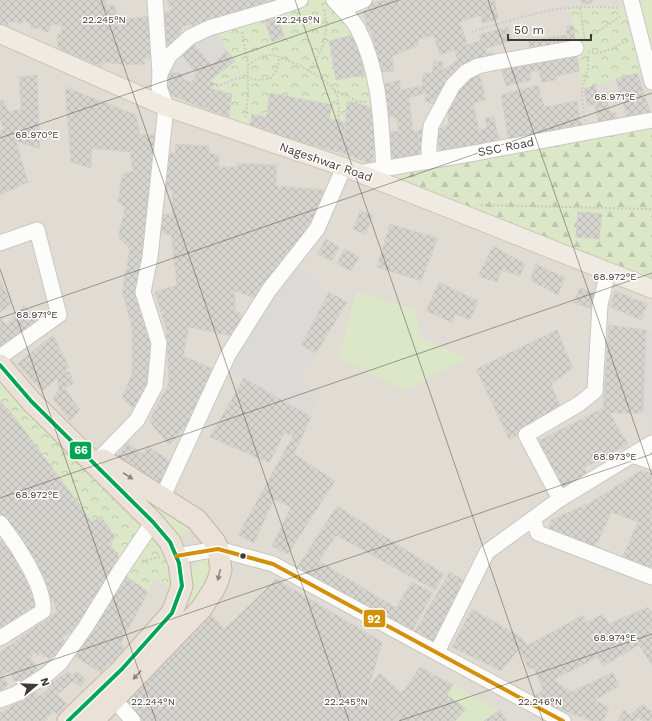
<svg xmlns="http://www.w3.org/2000/svg" width="652" height="721" viewBox="0 0 652 721" font-family="'Work Sans',sans-serif">
	<style>
		.residential { fill: #e1dcd3 }
		.grass { fill: #dbe7c6 }
		.forest { fill: url(#forest-firs) }
		.park { fill: url(#park-crowns) }
		.parking { fill: #dcdad6 }
		.building { fill: url(#building-cross-hatch); stroke: #d5d2cc }
		.lines { fill: none; stroke-linecap: round; stroke-linejoin: round }
		.minor-casing { stroke: #c9c7c2; stroke-width: 17 }
		.major-casing { stroke: #cfc6b4; stroke-width: 20 }
		.highway-casing { stroke: #c4b7a2; stroke-width: 23 }
		.path { stroke: #cbcac6; stroke-width: 2; stroke-dasharray: 2 2; stroke-linecap: butt }
		.minor { stroke: #fcfcfb; stroke-width: 15 }
		.major { stroke: #efeae2; stroke-width: 18 }
		.highway { stroke: #eae2d8; stroke-width: 21 }
		.bus-1-casing { stroke: #fff; stroke-width: 7 }
		.bus-2-casing { stroke: #fff; stroke-width: 7 }
		.bus-1 { stroke: #00a651; stroke-width: 4 }
		.bus-2 { stroke: #d3910a; stroke-width: 4 }
		.oneway { fill: #8e867d }
		.ticks { fill: none; stroke: #423b33; stroke-width: 1; stroke-opacity: 0.45 }
		.bus-dot { fill: #423b33; stroke: #fff; stroke-width: 1.5 }
		.labels { text-anchor: middle; dominant-baseline: central; stroke-width: 3; stroke-linejoin: round; paint-order: stroke }
		.street-label { font-size: 12px; fill: #423b33; stroke: #fff }
		.ticks-label { font-size: 10px; text-anchor: middle; fill: #423b33; stroke: #fff; stroke-width: 3; stroke-linejoin: round; paint-order: stroke }
		.line-badge { stroke: #fff; stroke-width: 1.5 }
		.badge-label { font-size: 11px; text-anchor: middle; font-weight: bold; fill: #fff }
	</style>
	<defs>
		<pattern id="forest-firs" width="22" height="20" patternUnits="userSpaceOnUse"><rect width="22" height="20" fill="#dbe7c6"/><path d="M5 1l3.5 6h-7zM16 11l3.5 6h-7z" fill="#bdc7ab"/></pattern>
		<pattern id="park-crowns" width="20" height="18" patternUnits="userSpaceOnUse"><rect width="20" height="18" fill="#dbe7c6"/><path d="M2 6a3 3 0 1 1 6 0M12 15a3 3 0 1 1 6 0" fill="none" stroke="#bdc7ab"/></pattern>
		<pattern id="building-cross-hatch" width="8" height="8" patternUnits="userSpaceOnUse"><rect width="8" height="8" fill="#d6d4cf"/><path d="M0 0l8 8M0 8l8-8" fill="none" stroke="#b9b7b2"/></pattern>
	</defs>
	<rect width="100%" height="100%" fill="#edebe6"/>
	<rect class="residential" x="0" y="0" width="652" height="721"/>
	<g class="grass">
		<path d="M631 0H652V82Z"/>
		<path d="M357 292 414 309 421 338 469 358 404 391 338 357Z"/>
		<path d="M95 459 188 526C190 536 183 537 174 537Z"/>
		<path d="M203 558H208L214 566 206 593 140 660 192 568Z"/>
		<path d="M453 685 500 710 484 721H455L466 709 447 695Z"/>
	</g>
	<path class="forest" d="M652 119V289L359 173Z"/>
	<g class="park">
		<path d="M308 0H327L356 34 329 41 336 80 365 75 376 108 347 101 345 122 329 119 332 105 270 93 266 117 252 114 250 125 229 117 232 94 212 89 214 83 209 81 235 61 227 51 217 29 263 16 272 42 284 37 277 13Z"/>
		<path d="M590 7 633 8 649 70 582 89 570 9Z"/>
		<path d="M0 375 149 528 169 556 175 588 169 589 163 581H153L148 592 120 571 124 565 12 414 0 401Z"/>
	</g>
	<g class="parking">
		<path d="M217 29 227 51 212 65 191 41Z"/>
		<path d="M180 52 197 74 192 82 184 80 181 73H165Z"/>
		<path d="M293 261 329 292 301 344 316 353 301 380 321 394 311 417 223 366Z"/>
		<path d="M646 330 652 332V430L643 413Z"/>
	</g>
	<g class="building">
		<path d="M0 0H106V5L115 6 117 20 151 16 154 59 143 58 145 64 126 65 103 62 102 67 58 48 57 34 61 35V25L51 24 48 33 38 28 31 29V24L23 20 22 24 9 21 8 26 0 24Z"/>
		<path d="M167 0H291L193 31 192 24 181 27V43L165 45 162 13 171 11Z"/>
		<path d="M384 0H495L498 19 482 23 481 15 459 22 468 45 481 40 479 35 508 27 512 41 485 49 486 54 492 52 493 60 469 66 439 106 425 101 426 93 409 98 413 131 424 130V138L388 141V132L399 131 396 117H386L380 85 400 80V90L422 86 423 73H432L434 61 443 62V70L458 60 454 50 440 55 433 35 418 40 419 45 392 56 394 71 380 72 371 31H368L363 11 368 9 367 4Z"/>
		<path d="M581 0H592L593 2 583 5Z"/>
		<path d="M277 13 284 37 272 42 263 16Z"/>
		<path d="M573 25 576 46 530 53 528 41 567 35 566 26Z"/>
		<path d="M356 34 365 75 336 80 329 41Z"/>
		<path d="M191 41 212 65 227 51 235 61 209 81 214 83 212 89 209 110 165 93V73H181L184 80 192 82 197 74 180 52Z"/>
		<path d="M577 54 579 71 556 76 557 80 542 82 538 70 530 72 531 80 506 86 501 66Z"/>
		<path d="M478 69 486 100 473 103 479 130 487 128 485 118 494 117 500 143 441 155 436 130 449 125 447 106 470 72Z"/>
		<path d="M637 73 651 114 627 117 616 79Z"/>
		<path d="M37 75 40 149 16 141 28 182 0 195V130H4L0 119V101L3 100 9 112 21 109 19 77Z"/>
		<path d="M538 85 544 107 577 101 582 128 509 142 501 95Z"/>
		<path d="M595 85 598 99 606 98 610 112H615L618 122 599 125 595 105H587L584 89Z"/>
		<path d="M65 87 136 115 140 135H157L140 299 154 352 151 385 136 411 122 398 132 374V328L122 291 130 249 118 237 125 208 118 202 122 174 133 171 130 152 92 148 91 168 71 162Z"/>
		<path d="M212 89 232 94 229 117 209 110Z"/>
		<path d="M270 93 332 105 329 119 345 122 343 153 280 137 264 130Z"/>
		<path d="M347 101 376 108 373 165 343 153Z"/>
		<path d="M252 114 266 117 264 130 250 125Z"/>
		<path d="M424 138 425 156 390 162 388 141Z"/>
		<path d="M176 144 209 146V153L219 155V167H237V163L277 165 276 186 327 190 311 232 258 299 235 291V311L246 316 233 336 189 327 183 356 213 369 191 422 169 445 149 421 169 383 166 328 155 292 177 285 171 235 157 233 158 214 172 215V190H160L164 154 175 153Z"/>
		<path d="M360 211 373 215 365 235 353 229Z"/>
		<path d="M578 212 602 214 599 239 576 237Z"/>
		<path d="M390 224 438 238 421 281 377 267Z"/>
		<path d="M326 239 339 247 332 261 317 254Z"/>
		<path d="M493 246 525 264 520 276 502 270 497 282 478 276Z"/>
		<path d="M344 249 359 257 351 271 337 264Z"/>
		<path d="M536 264 565 278 558 295 530 280Z"/>
		<path d="M0 279 11 303 0 313Z"/>
		<path d="M439 282 478 301 470 320 455 314 453 323 426 311Z"/>
		<path d="M580 288 596 294 592 309 574 303Z"/>
		<path d="M615 291 647 304 641 320 610 307Z"/>
		<path d="M329 292 347 302 316 353 301 345Z"/>
		<path d="M24 306 41 324 3 351 0 347V317L6 325Z"/>
		<path d="M609 325 646 330 643 413H609L628 444 584 468 587 474 561 489 538 441 603 408Z"/>
		<path d="M557 330 573 368 551 384 562 410 529 430 509 439 476 369Z"/>
		<path d="M53 335 69 367 64 372H70L73 384 65 389 80 410 70 421 53 398 59 390 57 378 42 391 17 364Z"/>
		<path d="M244 378 311 417 294 454 335 481 288 554 272 546 291 507 274 499 254 543 238 535 293 436 285 432 269 463 210 437Z"/>
		<path d="M0 401 12 414 25 431 92 522 101 516 115 537 110 544 122 562 82 626 62 637 68 646 58 660 55 655 49 659 46 656 44 658 41 653 38 656 35 652 30 656 39 672 17 685 9 671 3 675 8 685 3 689 6 694 0 697V652L57 612 53 600 47 603 0 516Z"/>
		<path d="M127 443 143 454 148 446 173 463 158 488 115 459Z"/>
		<path d="M642 470 652 474V513L650 516 652 517V573L621 561 638 522 611 512 595 549 548 532 551 520 590 503Z"/>
		<path d="M337 506 444 574 435 590 336 535 319 561 396 608 412 582 433 593 410 634 296 569Z"/>
		<path d="M5 538 31 586 29 588 39 611 0 634V540L2 542Z"/>
		<path d="M450 572 469 584 436 646 413 634Z"/>
		<path d="M123 574 148 592 120 644 125 647 114 665 109 662 101 673 75 656Z"/>
		<path d="M276 579 382 642 369 687 401 721H133L114 699 209 612 225 629Z"/>
		<path d="M648 607 652 613V629L635 638 639 645 603 666 598 657 553 680 571 692 613 672 619 686 595 700 609 708 603 721H592L531 699 543 690 534 668 529 669 519 649 501 671 452 647 472 609 521 637 527 646 583 615 587 622 603 614 609 624Z"/>
		<path d="M652 629V666L635 638Z"/>
		<path d="M420 667 453 685 447 695 466 709 455 721H423L421 719 419 721H401L369 687 380 673 402 693Z"/>
		<path d="M68 671 72 675 77 671 86 680 80 687 73 681 57 695 67 704 57 714 54 711 45 721H0V713L36 692 39 696 50 688 48 686Z"/>
		<path d="M366 693 388 721H356L347 709Z"/>
		<path d="M643 704 652 712V721H643L638 717 635 721H617L624 710 630 715Z"/>
		<path d="M500 710 507 721H484Z"/>
	</g>
	<g class="lines">
		<g class="minor-casing">
			<g id="minor">
				<path d="M155 0 160 73"/>
				<path d="M334 0C342 9 352 18 358 29 380 72 381 121 384 169"/>
				<path d="M631 0 652 82"/>
				<path d="M342 9 364 0"/>
				<path d="M429 161V145L431 126 453 85 466 72 478 66 497 62 576 48"/>
				<path d="M359 173 475 153 652 120"/>
				<path d="M0 243 37 230 59 315 0 357"/>
				<path d="M632 455 652 462"/>
				<path d="M100 458 137 420 155 386 159 343 143 292 150 257 166 107 159 87 160 74 169 56 190 37 209 28 274 9 300 0"/>
				<path d="M162 498 228 355 269 290 317 229 344 167"/>
				<path d="M560 499 526 435 579 404 595 391 600 305 608 272"/>
				<path d="M533 519 538 533 652 577"/>
				<path d="M0 523C15 542 45 586 43 611L0 638"/>
				<path d="M176 556 218 549 273 564 563 721"/>
				<path d="M437 652 487 552 560 499 652 443"/>
				<path d="M114 699 133 721"/>
				<path d="M0 700 16 694 46 675 60 663 85 628 120 571 153 522"/>
			</g>
		</g>
		<g class="major-casing">
			<path id="major" d="M0 34 166 107 344 167 652 289"/>
		</g>
		<g class="highway-casing">
			<g id="highway">
				<path d="M0 365 31 401 153 522 170 542 179 563 182 586 172 613 122 669 68 721"/>
				<path d="M93 721 201 609 214 589 218 580 221 570 218 549 214 541 197 520 103 460"/>
			</g>
		</g>
		<g class="path">
			<path d="M580 8 585 40"/>
			<path d="M242 32 248 65V95L245 119"/>
			<path d="M471 32C498 24 525 15 552 10 574 6 598 7 620 8"/>
			<path d="M587 41 590 37 622 15"/>
			<path d="M588 52C601 56 616 46 628 41"/>
			<path d="M248 65C254 61 262 55 270 55 284 56 320 75 330 86 333 88 336 93 337 96 340 104 339 112 338 121"/>
			<path d="M308 71C324 48 329 37 324 9"/>
			<path d="M216 86C225 85 231 79 241 78 248 76 253 80 260 80 263 80 267 79 270 79 276 72 279 66 279 57"/>
			<path d="M334 90 357 101 367 102"/>
			<path d="M585 121 582 99V89L588 68V54"/>
			<path d="M481 205 652 209"/>
			<path d="M142 561 160 557"/>
		</g>
		<use href="#minor" class="minor"/>
		<use href="#major" class="major"/>
		<use href="#highway" class="highway"/>
		<g class="bus-1-casing">
			<path id="bus-1" d="M0 365 31 401 153 522 170 542 179 563 182 586 172 613 122 669 68 721"/>
		</g>
		<g class="bus-2-casing">
			<path id="bus-2" d="M176 556 218 549 273 564 563 721"/>
		</g>
		<use href="#bus-1" class="bus-1"/>
		<use href="#bus-2" class="bus-2"/>
	</g>
	<defs><path id="oneway-solid" d="M-6-.8H1V-3.2L6.5 0L1 3.2V.8H-6Z"/></defs>
	<g class="oneway">
		<use href="#oneway-solid" transform="translate(128 476) rotate(33)"/>
		<use href="#oneway-solid" transform="translate(219 575) rotate(103)"/>
		<use href="#oneway-solid" transform="translate(137 675) rotate(134)"/>
	</g>
	<path class="ticks" d="M101 0 349 721M295 0 543 721M488 0 652 475M0 138 399 0M0 269 156 721M0 318 652 93M0 498 652 273M0 678 652 454M399 721 652 634"/>
	<circle class="bus-dot" cx="243" cy="556" r="3.5"/>
	<g class="labels">
		<g class="street-label">
			<text transform="translate(506 147) rotate(-11)">SSC Road</text>
			<text transform="translate(326 162) rotate(19)">Nageshwar Road</text>
		</g>
	</g>
	<g class="ticks-label">
		<text x="104" y="23">22.245°N</text>
		<text x="298" y="23">22.246°N</text>
		<text x="615" y="100">68.971°E</text>
		<text x="37" y="138">68.970°E</text>
		<text x="615" y="280">68.972°E</text>
		<text x="37" y="318">68.971°E</text>
		<text x="615" y="460">68.973°E</text>
		<text x="37" y="498">68.972°E</text>
		<text x="615" y="641">68.974°E</text>
		<text x="153" y="705">22.244°N</text>
		<text x="346" y="705">22.245°N</text>
		<text x="540" y="705">22.246°N</text>
	</g>
	<g class="line-badge">
		<rect x="69" y="441" width="23" height="19" rx="4" fill="#00a651"/>
		<rect x="363" y="609" width="23" height="19" rx="4" fill="#d3910a"/>
	</g>
	<g class="badge-label">
		<text x="81" y="454">66</text>
		<text x="374" y="623">92</text>
	</g>
	<g transform="translate(36 685) rotate(71)" stroke="#ffffff" stroke-width="3" paint-order="stroke">
	<path d="M0-3L7 15L0 10L-7 15Z" fill="#423b33"/>
	<text y="-6" font-size="11" font-weight="bold" text-anchor="middle" fill="#423b33">N</text>
	</g>
	<path d="M508 34v6h83v-6" fill="none" stroke="#423b33" stroke-width="2"/>
	<text x="514" y="34" font-size="12" fill="#423b33" stroke="#ffffff" stroke-width="3" paint-order="stroke">50 m</text>
</svg>
